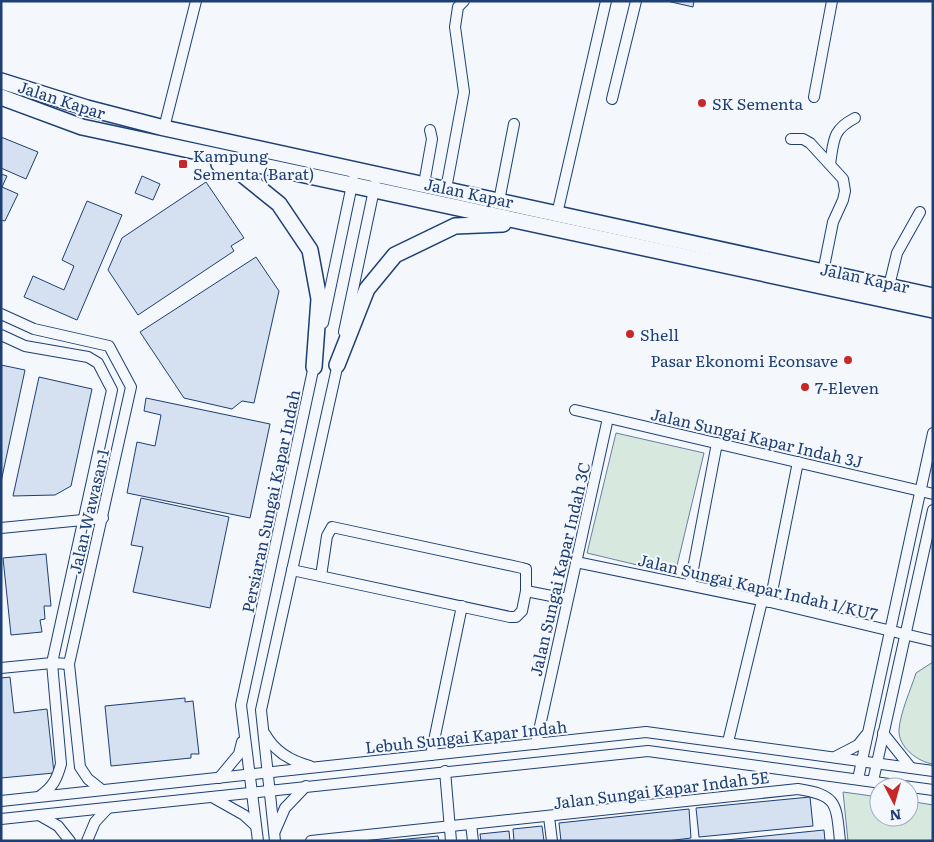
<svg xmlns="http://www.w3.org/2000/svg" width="934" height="842" viewBox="0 0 934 842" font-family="Literata,serif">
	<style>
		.green { fill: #d7e8df; stroke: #687fa3 }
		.building { fill: #d5e0f0; stroke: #1d3f73 }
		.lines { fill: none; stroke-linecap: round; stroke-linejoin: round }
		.minor-casing { stroke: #1d3f73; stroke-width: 12 }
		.highway-casing { stroke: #1d3f73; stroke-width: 18 }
		.minor { stroke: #f4f7fb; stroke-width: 10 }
		.highway { stroke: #f4f7fb; stroke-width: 15 }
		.poi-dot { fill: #c62828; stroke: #f4f7fb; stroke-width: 2 }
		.labels { text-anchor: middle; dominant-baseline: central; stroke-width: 4; stroke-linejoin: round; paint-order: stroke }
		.street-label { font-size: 16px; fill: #1d3f73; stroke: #f4f7fb }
		.poi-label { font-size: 16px; fill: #1d3f73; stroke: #f4f7fb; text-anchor: start }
	</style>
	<rect width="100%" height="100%" fill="#f4f7fb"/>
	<g class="green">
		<path d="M616 433 704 453 675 574 587 553Z"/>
		<path d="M933 662V764C918 762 898 747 899 730 900 713 911 689 916 673Z"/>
		<path d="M843 792 879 797V817H909V801L933 805V841H848Z"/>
	</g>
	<g class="building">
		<path d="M667 1H694L693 7Z"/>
		<path d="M1 137 38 152 26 179 1 168Z"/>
		<path d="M1 174 7 176 2 187 18 194 5 221 1 220Z"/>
		<path d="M142 176 160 184 153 200 135 193Z"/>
		<path d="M206 182 244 238 231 246 234 251 138 315 108 270 122 238Z"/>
		<path d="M87 201 122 215 77 320 24 297 33 276 64 290 74 266 62 260Z"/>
		<path d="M256 257 279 291 254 403 242 401 232 409 184 398 140 332Z"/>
		<path d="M1 365 25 370 1 482Z"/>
		<path d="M39 377 92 389 71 486 55 495 13 496Z"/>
		<path d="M146 398 270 424 250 518 127 493 137 442 155 446 161 415 144 411Z"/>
		<path d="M141 498 229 517 210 608 133 592 143 547 131 545Z"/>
		<path d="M46 554 51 606H44L45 619 40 620 42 632 11 635 3 558Z"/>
		<path d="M10 677 14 713 47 709 54 773 1 778V678Z"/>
		<path d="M185 698V702L193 701 199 754H191V758L111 766 105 706Z"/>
		<path d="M810 797 813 826 699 837 696 808Z"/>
		<path d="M689 809 691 838 667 841H561L559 823Z"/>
		<path d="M542 826 544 841H514L513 829Z"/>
		<path d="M824 830 825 841H716Z"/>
		<path d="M509 831 510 841H481L480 834Z"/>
		<path d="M438 836 439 841H388Z"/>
	</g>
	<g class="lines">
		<g class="minor-casing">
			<g id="minor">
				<path d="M814 97 832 1"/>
				<path d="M612 99 636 1"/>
				<path d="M164 128 196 1"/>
				<path d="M791 139H803L810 143 843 179 845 191 843 200 833 222 823 272"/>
				<path d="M830 164C834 140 832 130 855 118"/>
				<path d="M424 184 432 139 430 130"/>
				<path d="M446 189 464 92 455 27 458 7 464 1"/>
				<path d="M499 201 514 124"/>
				<path d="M557 214 606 1"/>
				<path d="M889 286 897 253 920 212"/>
				<path d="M1 314 34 329 109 346 131 387 69 664 80 767 88 779 102 790"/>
				<path d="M323 323 353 180"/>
				<path d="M344 332 375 185"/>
				<path d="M1 335 25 346 88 357 98 363 112 390 52 663 61 764C57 779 53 787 40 796"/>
				<path d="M575 410 933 494"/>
				<path d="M1 528 103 518"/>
				<path d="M576 562 770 602 933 641"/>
				<path d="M292 570 510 617H516L522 611 526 591 567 599"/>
				<path d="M321 576 327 536 332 527 522 568 526 569V591"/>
				<path d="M690 585 717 443"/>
				<path d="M770 602 798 462"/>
				<path d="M1 668 52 663 69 664"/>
				<path d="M883 733 911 768"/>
				<path d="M265 734C275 752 290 761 310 766"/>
				<path d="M728 742 762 601"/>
				<path d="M536 744 608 418"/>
				<path d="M431 755 462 606"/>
				<path d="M835 757 858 745 866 735"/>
				<path d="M445 771 451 841"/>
				<path d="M219 778 239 754 242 742"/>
				<path d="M858 779 933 433"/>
				<path d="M873 781 933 510"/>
				<path d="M212 797 244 815 256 826"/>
				<path d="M1 801 646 732 933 771"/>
				<path d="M39 815 58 826 70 841"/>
				<path d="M549 817 552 841"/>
				<path d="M1 819 648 751 933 790"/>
				<path d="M471 824 473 841"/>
				<path d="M275 831 285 808 306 786"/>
				<path d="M87 841 95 822 108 808"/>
				<path d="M258 841 241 705 315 361"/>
				<path d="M275 841 261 710 339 359"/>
				<path d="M311 841 798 789C838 795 836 804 840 841"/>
			</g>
		</g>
		<g class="highway-casing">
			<g id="highway">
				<path d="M1 81 87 108 164 128 933 296"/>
				<path d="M1 97 82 127 933 310"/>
				<path d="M219 164 238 171 279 204 310 250 319 299 314 367"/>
				<path d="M337 365 367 289 395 255 455 226 503 224"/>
			</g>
		</g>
		<use href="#minor" class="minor"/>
		<use href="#highway" class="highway"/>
	</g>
	<g class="poi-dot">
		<circle cx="702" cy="103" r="5"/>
		<rect x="178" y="159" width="10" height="10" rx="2.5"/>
		<circle cx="630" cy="334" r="5"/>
		<circle cx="848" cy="360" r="5"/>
		<circle cx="805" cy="387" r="5"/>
	</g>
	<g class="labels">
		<g class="street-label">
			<text transform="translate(62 99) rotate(18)">Jalan Kapar</text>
			<text transform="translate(469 192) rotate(12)">Jalan Kapar</text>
			<text transform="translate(865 277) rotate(12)">Jalan Kapar</text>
			<text transform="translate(757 437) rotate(13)">Jalan Sungai Kapar Indah 3J</text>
			<text transform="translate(270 501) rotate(-78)">Persiaran Sungai Kapar Indah</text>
			<text transform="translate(88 511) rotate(-77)">Jalan Wawasan 1</text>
			<text transform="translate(559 569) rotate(-77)">Jalan Sungai Kapar Indah 3C</text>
			<text transform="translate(758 586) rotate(13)">Jalan Sungai Kapar Indah 1/KU7</text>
			<text transform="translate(466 736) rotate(-6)">Lebuh Sungai Kapar Indah</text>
			<text transform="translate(661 789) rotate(-7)">Jalan Sungai Kapar Indah 5E</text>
		</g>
		<g class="poi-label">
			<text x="712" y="103">SK Sementa</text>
			<text x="193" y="155">Kampung<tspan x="193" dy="18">Sementa (Barat)</tspan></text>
			<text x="640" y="334">Shell</text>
			<text x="838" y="360" text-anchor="end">Pasar Ekonomi Econsave</text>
			<text x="815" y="387">7-Eleven</text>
		</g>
	</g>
	<rect width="934" height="842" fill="none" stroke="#1d3f73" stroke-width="5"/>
	<g transform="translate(894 802) rotate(174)"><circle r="24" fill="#f4f7fb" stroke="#9eadc5"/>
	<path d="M0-4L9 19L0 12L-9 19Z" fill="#c62828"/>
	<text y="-8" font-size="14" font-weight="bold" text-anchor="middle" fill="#1d3f73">N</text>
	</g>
</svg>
